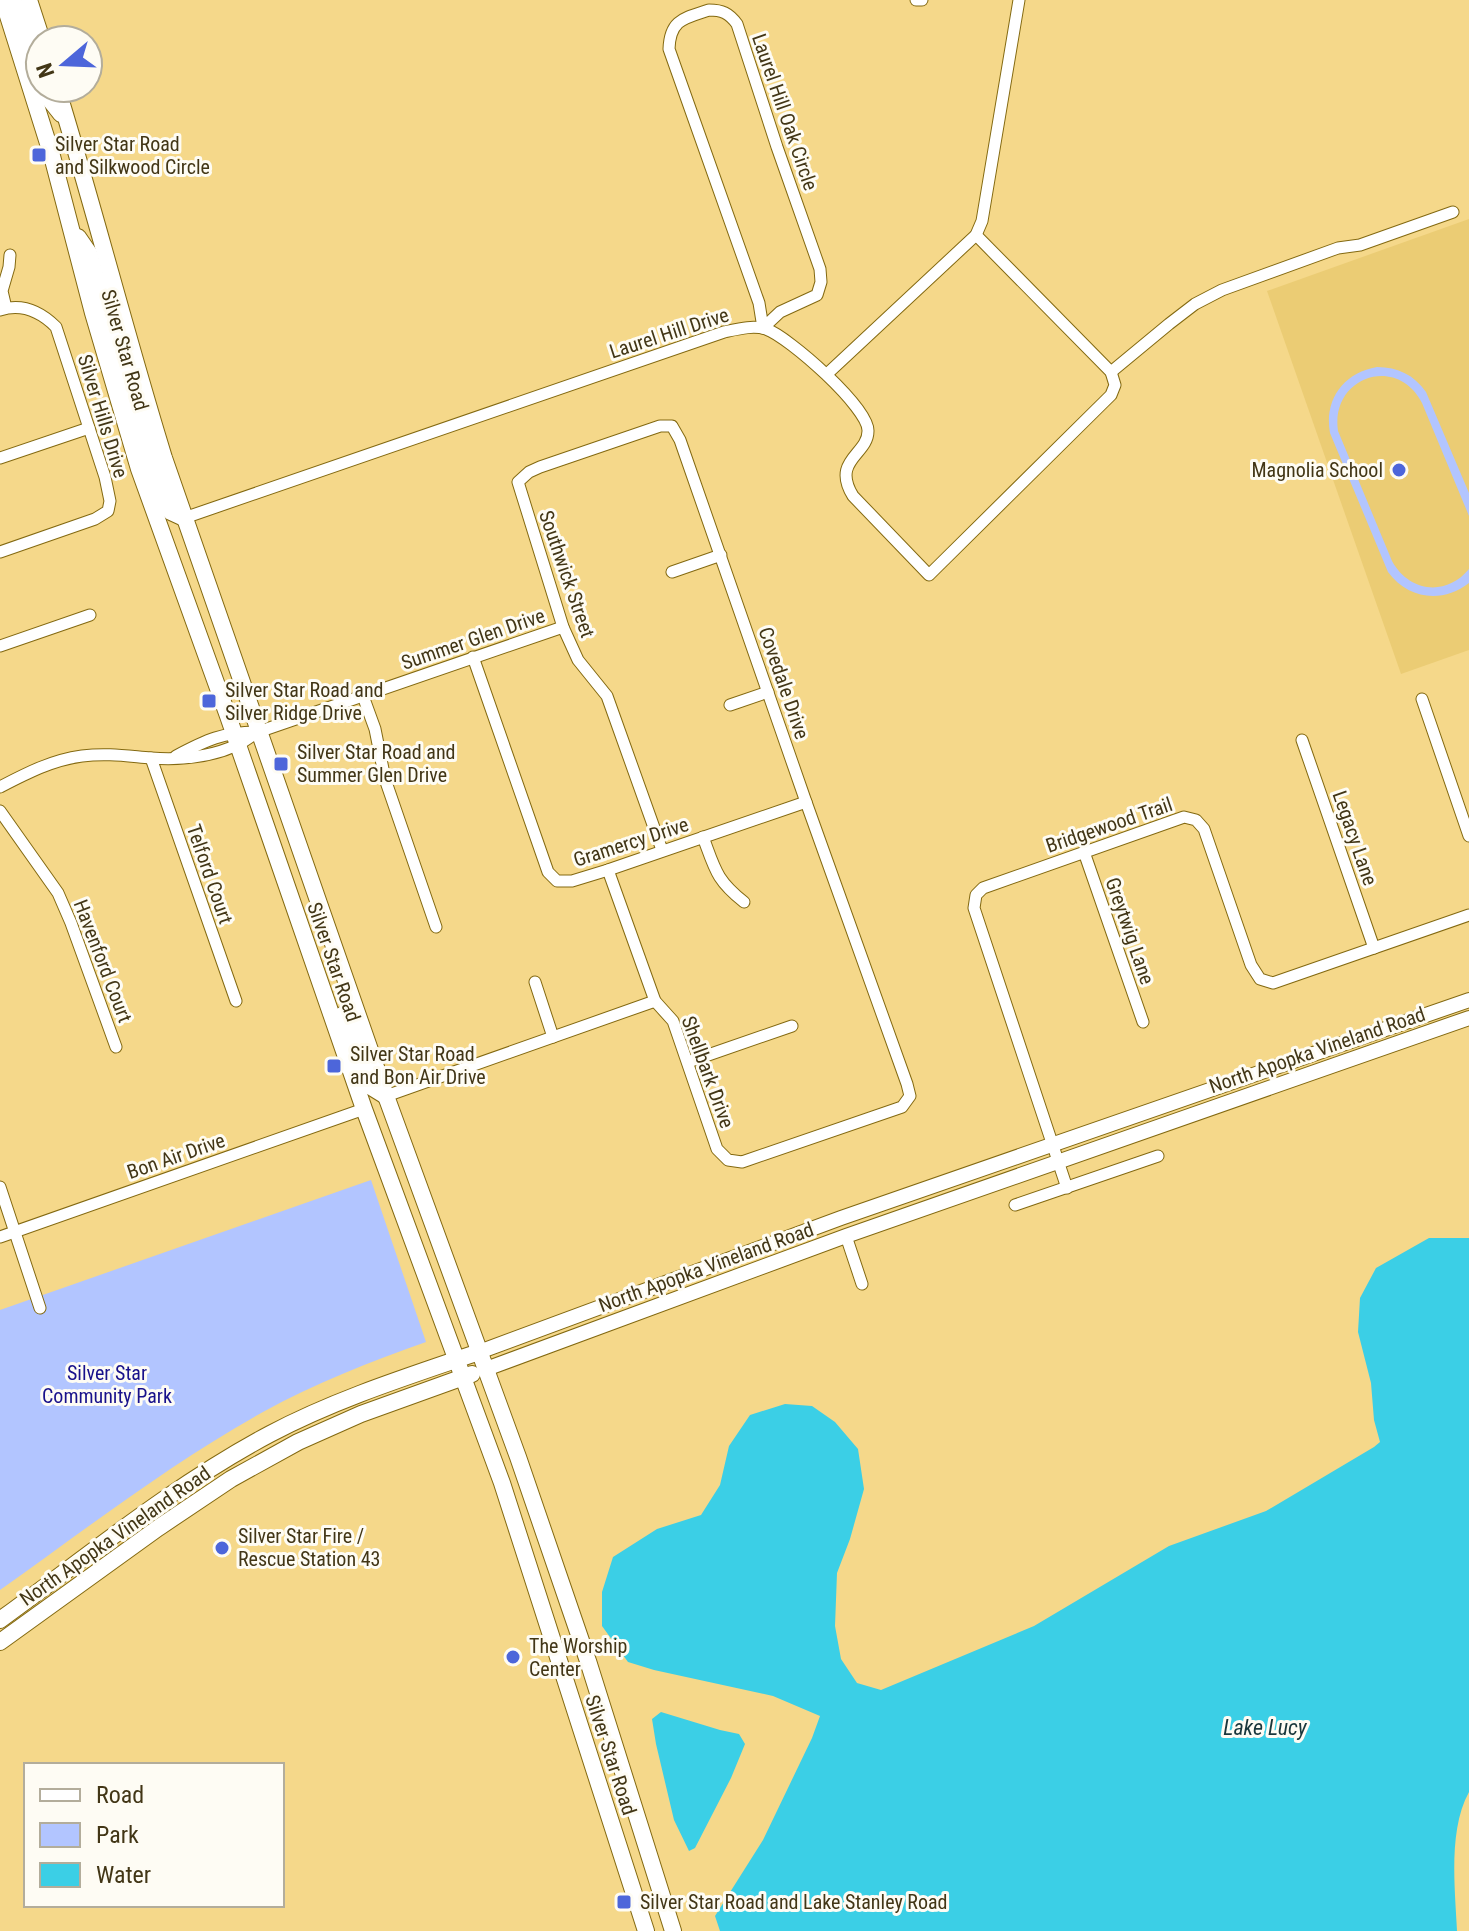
<svg xmlns="http://www.w3.org/2000/svg" width="1469" height="1931" viewBox="0 0 1469 1931" font-family="'Roboto Condensed',sans-serif">
	<style>
		.built { fill: #ebcc74 }
		.green { fill: #b2c5ff }
		.water { fill: #3bcfe6 }
		.lines { fill: none; stroke-linecap: round; stroke-linejoin: round }
		.minor-casing { stroke: #836911; stroke-width: 13 }
		.tertiary-casing { stroke: #836911; stroke-width: 16 }
		.secondary-casing { stroke: #836911; stroke-width: 18 }
		.minor { stroke: #fff; stroke-width: 11 }
		.tertiary { stroke: #fff; stroke-width: 14 }
		.secondary { stroke: #fff; stroke-width: 16 }
		.poi-dot { fill: #4d66da; stroke: #fefcf4; stroke-width: 3 }
		.labels { text-anchor: middle; dominant-baseline: central; stroke-width: 6; stroke-linejoin: round; paint-order: stroke }
		.street-label { font-size: 20px; fill: #423616; stroke: #fefcf4 }
		.poi-label { font-size: 20px; fill: #423616; stroke: #fefcf4; text-anchor: start }
		.park-label { font-size: 20px; fill: #18118b; stroke: #fefcf4 }
		.water-label { font-size: 22px; font-style: italic; fill: #19373c; stroke: #fefcf4 }
	</style>
	<rect width="100%" height="100%" fill="#f5d88a"/>
	<path class="built" d="M1469 219V650L1401 674 1267 291Z"/>
	<g class="green">
		<path d="M1377 367C1398 367 1414 375 1426 392L1469 493V516L1422 403C1397 354 1330 377 1338 431L1392 561C1409 592 1446 597 1469 569V583C1442 604 1408 599 1388 572L1330 433C1324 400 1343 373 1377 367Z"/>
		<path d="M371 1180 426 1342C370 1362 315 1383 263 1412 171 1463 86 1529 0 1590V1310Z"/>
	</g>
	<g class="water">
		<path d="M1429 1238H1469V1792C1448 1830 1455 1889 1457 1931H720L715 1916 763 1840 812 1738 820 1716 773 1696 654 1670 628 1662 602 1626V1592L613 1557 657 1529 701 1515 720 1485 729 1446 750 1415 785 1404 812 1406 835 1422 858 1449 864 1489 850 1539 837 1573 835 1626 841 1659 857 1683 881 1690 1034 1626 1169 1546 1266 1511 1374 1447 1380 1442 1374 1420 1371 1383 1358 1332 1360 1298 1376 1268Z"/>
		<path d="M661 1712 720 1730 739 1734 745 1744 731 1778 695 1848 689 1851 674 1820 656 1744 652 1719Z"/>
	</g>
	<g class="lines">
		<g class="minor-casing">
			<g id="minor">
				<path d="M916 0H922"/>
				<path d="M709 10C722 10 729 13 737 24L777 147 820 269 821 282 817 295 780 312 763 328 759 303 669 49C670 19 685 18 709 10Z"/>
				<path d="M6 308 2 291 9 267 10 255"/>
				<path d="M0 310C22 303 41 312 56 327L105 477 110 501 108 511 95 519 0 552"/>
				<path d="M1111 372 1169 324 1195 304 1222 290 1338 248 1360 245 1453 212"/>
				<path d="M827 374 976 235 982 221 1019 0"/>
				<path d="M0 458 89 428"/>
				<path d="M184 518 724 332C738 329 753 325 766 329 789 337 869 408 868 431 868 455 831 460 853 496L929 575 1111 395 1115 385 1111 372 976 235"/>
				<path d="M672 572 721 555"/>
				<path d="M0 646 90 615"/>
				<path d="M473 657 548 872 557 881H572L608 870 806 802"/>
				<path d="M363 696 375 729 385 779 436 927"/>
				<path d="M1422 699 1469 836"/>
				<path d="M730 705 768 692"/>
				<path d="M1302 740 1374 948"/>
				<path d="M176 756C206 740 223 732 258 732"/>
				<path d="M151 758 236 1001"/>
				<path d="M0 787C27 773 52 760 82 756 107 753 126 756 151 758 179 760 211 757 237 745 244 742 251 736 258 732L563 627"/>
				<path d="M0 811 58 893 71 923 116 1047"/>
				<path d="M703 837C715 869 716 880 744 902"/>
				<path d="M1084 852 1143 1022"/>
				<path d="M608 870 655 1001 673 1021 717 1149 728 1160 742 1162 902 1107 910 1096 907 1084 806 802 680 440 672 426H660L540 467 529 472 518 482 563 627 578 660 607 696 662 850"/>
				<path d="M535 982 553 1037"/>
				<path d="M688 1062 792 1026"/>
				<path d="M386 1096 655 1001"/>
				<path d="M0 1187 40 1308"/>
				<path d="M1067 1188 974 908 976 895 983 888 1184 817 1196 820 1204 829 1251 965 1260 979 1273 983 1469 915"/>
				<path d="M1015 1205 1158 1156"/>
				<path d="M846 1236 862 1284"/>
				<path d="M0 1237 364 1109"/>
			</g>
		</g>
		<g class="tertiary-casing">
			<g id="tertiary">
				<path d="M479 1352 841 1218 1469 1000"/>
				<path d="M486 1369 846 1236 1469 1018"/>
			</g>
		</g>
		<g class="secondary-casing">
			<g id="secondary">
				<path d="M3 0 52 156 93 313 139 469 228 716 364 1109 502 1483 646 1931"/>
				<path d="M12 0 19 10 40 76"/>
				<path d="M29 0 42 40"/>
				<path d="M44 88 46 95 61 114"/>
				<path d="M57 88C95 211 126 335 164 458L386 1096 518 1457 588 1661 673 1931"/>
				<path d="M78 237 89 253 123 369 138 388"/>
				<path d="M115 380 129 395 165 506 171 512 184 518"/>
				<path d="M342 1015 362 1068 371 1087 384 1095"/>
				<path d="M0 1620C88 1556 174 1485 270 1434 336 1399 409 1376 479 1352"/>
				<path d="M0 1642 158 1528 231 1479 298 1442 361 1414 472 1374"/>
			</g>
		</g>
		<use href="#minor" class="minor"/>
		<use href="#tertiary" class="tertiary"/>
		<use href="#secondary" class="secondary"/>
	</g>
	<g class="poi-dot">
		<rect x="31" y="147" width="16" height="16" rx="4"/>
		<circle cx="1399" cy="470" r="8"/>
		<rect x="201" y="693" width="16" height="16" rx="4"/>
		<rect x="273" y="756" width="16" height="16" rx="4"/>
		<rect x="326" y="1058" width="16" height="16" rx="4"/>
		<circle cx="222" cy="1548" r="8"/>
		<circle cx="513" cy="1657" r="8"/>
		<rect x="616" y="1894" width="16" height="16" rx="4"/>
	</g>
	<g class="labels">
		<g class="street-label">
			<text transform="translate(785 112) rotate(71)">Laurel Hill Oak Circle</text>
			<text transform="translate(669 333) rotate(-18)">Laurel Hill Drive</text>
			<text transform="translate(125 350) rotate(74)">Silver Star Road</text>
			<text transform="translate(103 416) rotate(73)">Silver Hills Drive</text>
			<text transform="translate(567 574) rotate(71)">Southwick Street</text>
			<text transform="translate(473 639) rotate(-19)">Summer Glen Drive</text>
			<text transform="translate(784 683) rotate(71)">Covedale Drive</text>
			<text transform="translate(1109 825) rotate(-19)">Bridgewood Trail</text>
			<text transform="translate(1355 838) rotate(71)">Legacy Lane</text>
			<text transform="translate(631 842) rotate(-18)">Gramercy Drive</text>
			<text transform="translate(210 874) rotate(71)">Telford Court</text>
			<text transform="translate(1130 931) rotate(71)">Greytwig Lane</text>
			<text transform="translate(103 961) rotate(69)">Havenford Court</text>
			<text transform="translate(334 962) rotate(71)">Silver Star Road</text>
			<text transform="translate(1317 1050) rotate(-19)">North Apopka Vineland Road</text>
			<text transform="translate(708 1072) rotate(70)">Shellbark Drive</text>
			<text transform="translate(176 1156) rotate(-19)">Bon Air Drive</text>
			<text transform="translate(706 1267) rotate(-20)">North Apopka Vineland Road</text>
			<text transform="translate(115 1536) rotate(-35)">North Apopka Vineland Road</text>
			<text transform="translate(611 1755) rotate(72)">Silver Star Road</text>
		</g>
		<g class="poi-label">
			<text x="55" y="144">Silver Star Road<tspan x="55" dy="23">and Silkwood Circle</tspan></text>
			<text x="1383" y="470" text-anchor="end">Magnolia School</text>
			<text x="225" y="690">Silver Star Road and<tspan x="225" dy="23">Silver Ridge Drive</tspan></text>
			<text x="297" y="752">Silver Star Road and<tspan x="297" dy="23">Summer Glen Drive</tspan></text>
			<text x="350" y="1054">Silver Star Road<tspan x="350" dy="23">and Bon Air Drive</tspan></text>
			<text x="238" y="1536">Silver Star Fire /<tspan x="238" dy="23">Rescue Station 43</tspan></text>
			<text x="529" y="1646">The Worship<tspan x="529" dy="23">Center</tspan></text>
			<text x="640" y="1902">Silver Star Road and Lake Stanley Road</text>
		</g>
		<g class="park-label">
			<text x="107" y="1373">Silver Star<tspan x="107" dy="23">Community Park</tspan></text>
		</g>
		<g class="water-label">
			<text x="1265" y="1727">Lake Lucy</text>
		</g>
	</g>
	<rect x="24" y="1763" width="260" height="144" fill="#fefcf4" stroke="#b3ad9b" stroke-width="2"/>
	<rect x="40" y="1789" width="40" height="12" fill="#ffffff" stroke="#b3ad9b" stroke-width="2"/>
	<text x="96" y="1803" font-size="24" fill="#423616">Road</text>
	<rect x="40" y="1823" width="40" height="24" fill="#b2c5ff" stroke="#b3ad9b" stroke-width="2"/>
	<text x="96" y="1843" font-size="24" fill="#423616">Park</text>
	<rect x="40" y="1863" width="40" height="24" fill="#3bcfe6" stroke="#b3ad9b" stroke-width="2"/>
	<text x="96" y="1883" font-size="24" fill="#423616">Water</text>
	<g transform="translate(64 64) rotate(251)"><circle r="38" fill="#fefcf4" stroke="#b3ad9b" stroke-width="2"/>
	<path d="M0-6L14 30L0 20L-14 30Z" fill="#4d66da"/>
	<text y="-12" font-size="22" font-weight="bold" text-anchor="middle" fill="#423616">N</text>
	</g>
</svg>
